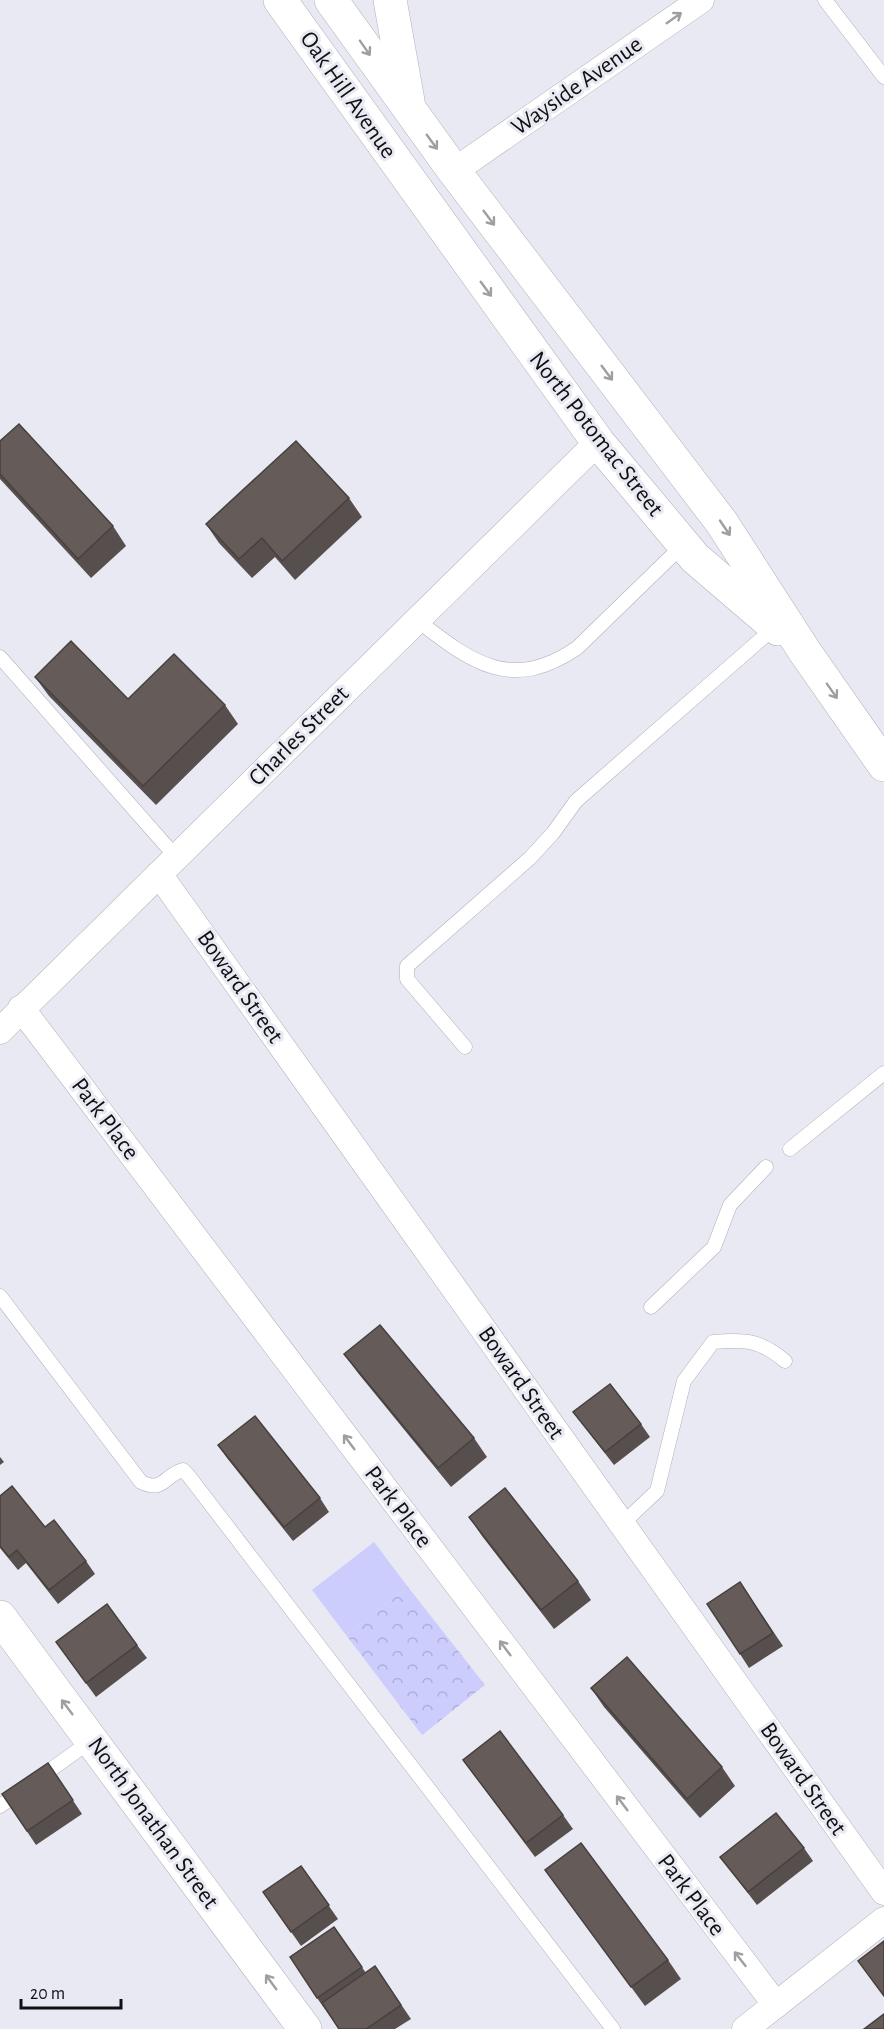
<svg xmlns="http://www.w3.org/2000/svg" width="884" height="2029" viewBox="0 0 884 2029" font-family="'Alegreya Sans',sans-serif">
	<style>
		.grass { fill: #cccdfc }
		.forest { fill: url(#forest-crowns) }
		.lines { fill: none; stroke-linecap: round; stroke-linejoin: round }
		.lane-casing { stroke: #afb0b9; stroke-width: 15 }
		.street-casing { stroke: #afb0b9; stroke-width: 27 }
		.secondary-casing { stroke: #afb0b9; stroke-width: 34 }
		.lane { stroke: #fff; stroke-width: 14 }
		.street { stroke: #fff; stroke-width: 26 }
		.secondary { stroke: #fff; stroke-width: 33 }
		.wall { fill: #574f4d }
		.building { fill: #655c59; stroke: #47403e; stroke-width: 1.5 }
		.oneway { stroke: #9f9fa1 }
		.labels { text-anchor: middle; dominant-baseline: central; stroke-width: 6; stroke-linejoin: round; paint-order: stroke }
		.street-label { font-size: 24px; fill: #101013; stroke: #e8e9f2 }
	</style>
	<defs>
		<pattern id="forest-crowns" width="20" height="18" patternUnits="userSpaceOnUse" patternTransform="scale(1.5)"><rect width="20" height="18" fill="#cccdfc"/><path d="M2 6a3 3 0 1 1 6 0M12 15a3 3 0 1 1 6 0" fill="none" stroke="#aeafd7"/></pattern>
	</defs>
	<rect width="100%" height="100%" fill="#e8e9f2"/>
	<path class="grass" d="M374 1542 408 1587 346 1635 312 1590Z"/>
	<path class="forest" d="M408 1587 485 1685 422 1735 346 1635Z"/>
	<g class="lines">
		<g class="lane-casing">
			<g id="lane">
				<path d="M825 0 884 77"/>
				<path d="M417 620C471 662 511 693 577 648L683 545"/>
				<path d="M0 657 176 857"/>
				<path d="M465 1047 407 979V966L530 858 553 833 576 801 775 627"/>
				<path d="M790 1149 884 1073"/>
				<path d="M0 1296 141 1482C164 1493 164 1475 183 1470L188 1475 613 2029"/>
				<path d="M651 1307 714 1247 730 1205 766 1167"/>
				<path d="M622 1524 657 1491 684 1381 713 1342C745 1339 760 1340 785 1361"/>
				<path d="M38 1779 92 1740"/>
				<path d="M0 1806 20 1792"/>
			</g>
		</g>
		<g class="street-casing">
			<g id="street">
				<path d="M454 171 701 0"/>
				<path d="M159 874 884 1892"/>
				<path d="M21 1008 776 2005"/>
				<path d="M0 1031 598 442"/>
				<path d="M745 2029 884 1920"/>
			</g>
		</g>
		<g class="secondary-casing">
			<g id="secondary">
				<path d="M280 0 598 442 695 558 778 629"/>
				<path d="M331 0 454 171 722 523 805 652 884 765"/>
				<path d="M390 0 408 101"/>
				<path d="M0 1617 305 2029"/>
			</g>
		</g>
		<use href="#lane" class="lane"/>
		<use href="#street" class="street"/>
		<use href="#secondary" class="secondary"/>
	</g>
	<g class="wall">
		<path d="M0 441 113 526 126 546 91 578 0 479Z"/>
		<path d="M349 498 362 517 295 580 275 557 252 578 219 543 206 524Z"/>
		<path d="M35 677 128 699 225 705 238 724 156 805 49 696Z"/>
		<path d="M344 1354 474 1438 487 1457 451 1487 358 1373Z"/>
		<path d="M573 1412 641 1424 650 1437 614 1465Z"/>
		<path d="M218 1445 320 1498 329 1512 293 1541 227 1458Z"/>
		<path d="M0 1457 4 1462 0 1465Z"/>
		<path d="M0 1496 45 1527 86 1561 95 1574 58 1604 26 1563 18 1570 0 1548Z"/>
		<path d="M469 1517 578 1581 591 1600 554 1629 482 1536Z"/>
		<path d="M749 1596 783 1646 749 1668 740 1654Z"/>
		<path d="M56 1642 137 1645 147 1658 96 1697Z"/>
		<path d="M591 1688 722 1767 735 1786 700 1818 604 1707Z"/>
		<path d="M463 1760 563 1815 573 1829 535 1857Z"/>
		<path d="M48 1763 82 1814 36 1845 2 1794Z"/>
		<path d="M804 1848 813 1861 757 1905 720 1857Z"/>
		<path d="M301 1866 338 1919 301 1946 263 1892Z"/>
		<path d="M545 1870 668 1960 681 1979 645 2006Z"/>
		<path d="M334 1927 366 1973 375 1966 411 2019 395 2029H339L317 1998Z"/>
	</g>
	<g class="building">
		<path d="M19 424 113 526 78 559 0 474V441Z"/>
		<path d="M296 441 349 498 282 561 262 538 239 559 206 524Z"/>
		<path d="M71 641 128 699 174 654 225 705 143 786 35 677Z"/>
		<path d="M380 1325 474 1438 438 1468 344 1354Z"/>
		<path d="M610 1384 641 1424 605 1452 573 1412Z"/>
		<path d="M255 1416 320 1498 284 1527 218 1445Z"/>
		<path d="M12 1486 45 1527 54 1520 86 1561 49 1590 17 1550 9 1557 0 1546V1496Z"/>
		<path d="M505 1488 578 1581 541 1610 469 1517Z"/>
		<path d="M740 1582 773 1633 740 1654 707 1604Z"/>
		<path d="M107 1604 137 1645 86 1683 56 1642Z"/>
		<path d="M627 1657 722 1767 687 1799 591 1688Z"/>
		<path d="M500 1731 563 1815 526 1843 463 1760Z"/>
		<path d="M48 1763 73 1800 27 1831 2 1794Z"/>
		<path d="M776 1813 804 1848 748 1892 720 1857Z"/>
		<path d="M581 1843 668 1960 631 1987 545 1870Z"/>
		<path d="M301 1866 329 1905 291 1932 263 1892Z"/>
		<path d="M334 1927 362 1967 317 1998 290 1957Z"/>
		<path d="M884 1941V1996L858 1961Z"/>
		<path d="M375 1966 401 2005 366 2029H339L322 2003Z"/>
		<path d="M884 2014V2029H864Z"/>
	</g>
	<defs><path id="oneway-shaft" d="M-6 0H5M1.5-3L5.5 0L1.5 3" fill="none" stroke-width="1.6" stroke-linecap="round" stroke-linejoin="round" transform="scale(1.5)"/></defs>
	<g class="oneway">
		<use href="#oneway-shaft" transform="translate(674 18) rotate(-35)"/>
		<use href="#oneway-shaft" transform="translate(365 48) rotate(55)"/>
		<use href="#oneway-shaft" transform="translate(432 142) rotate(54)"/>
		<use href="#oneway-shaft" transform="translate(489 218) rotate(53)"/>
		<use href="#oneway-shaft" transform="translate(486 289) rotate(54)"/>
		<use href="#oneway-shaft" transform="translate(607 373) rotate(53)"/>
		<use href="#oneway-shaft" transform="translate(725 528) rotate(56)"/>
		<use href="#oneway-shaft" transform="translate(832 691) rotate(55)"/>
		<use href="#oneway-shaft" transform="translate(349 1442) rotate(-127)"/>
		<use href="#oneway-shaft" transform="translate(505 1648) rotate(-127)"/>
		<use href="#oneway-shaft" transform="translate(67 1707) rotate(-127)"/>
		<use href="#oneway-shaft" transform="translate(622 1803) rotate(-127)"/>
		<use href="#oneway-shaft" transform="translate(740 1959) rotate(-128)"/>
		<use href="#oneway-shaft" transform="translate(271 1982) rotate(-126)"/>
	</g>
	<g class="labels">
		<g class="street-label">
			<text transform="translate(577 86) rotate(-35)">Wayside Avenue</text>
			<text transform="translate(348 95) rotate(55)">Oak Hill Avenue</text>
			<text transform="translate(596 434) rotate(52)">North Potomac Street</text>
			<text transform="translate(299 736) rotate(-45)">Charles Street</text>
			<text transform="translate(240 987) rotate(55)">Boward Street</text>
			<text transform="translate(105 1119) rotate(53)">Park Place</text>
			<text transform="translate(521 1383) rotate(55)">Boward Street</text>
			<text transform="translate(398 1507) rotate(53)">Park Place</text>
			<text transform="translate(803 1779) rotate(55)">Boward Street</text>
			<text transform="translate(153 1823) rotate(54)">North Jonathan Street</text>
			<text transform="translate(691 1895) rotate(53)">Park Place</text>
		</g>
	</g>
	<path d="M21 1999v9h100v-9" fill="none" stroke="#101013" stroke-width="3"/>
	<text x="30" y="1999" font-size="18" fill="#101013" stroke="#e8e9f2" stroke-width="4.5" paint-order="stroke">20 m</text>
</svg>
